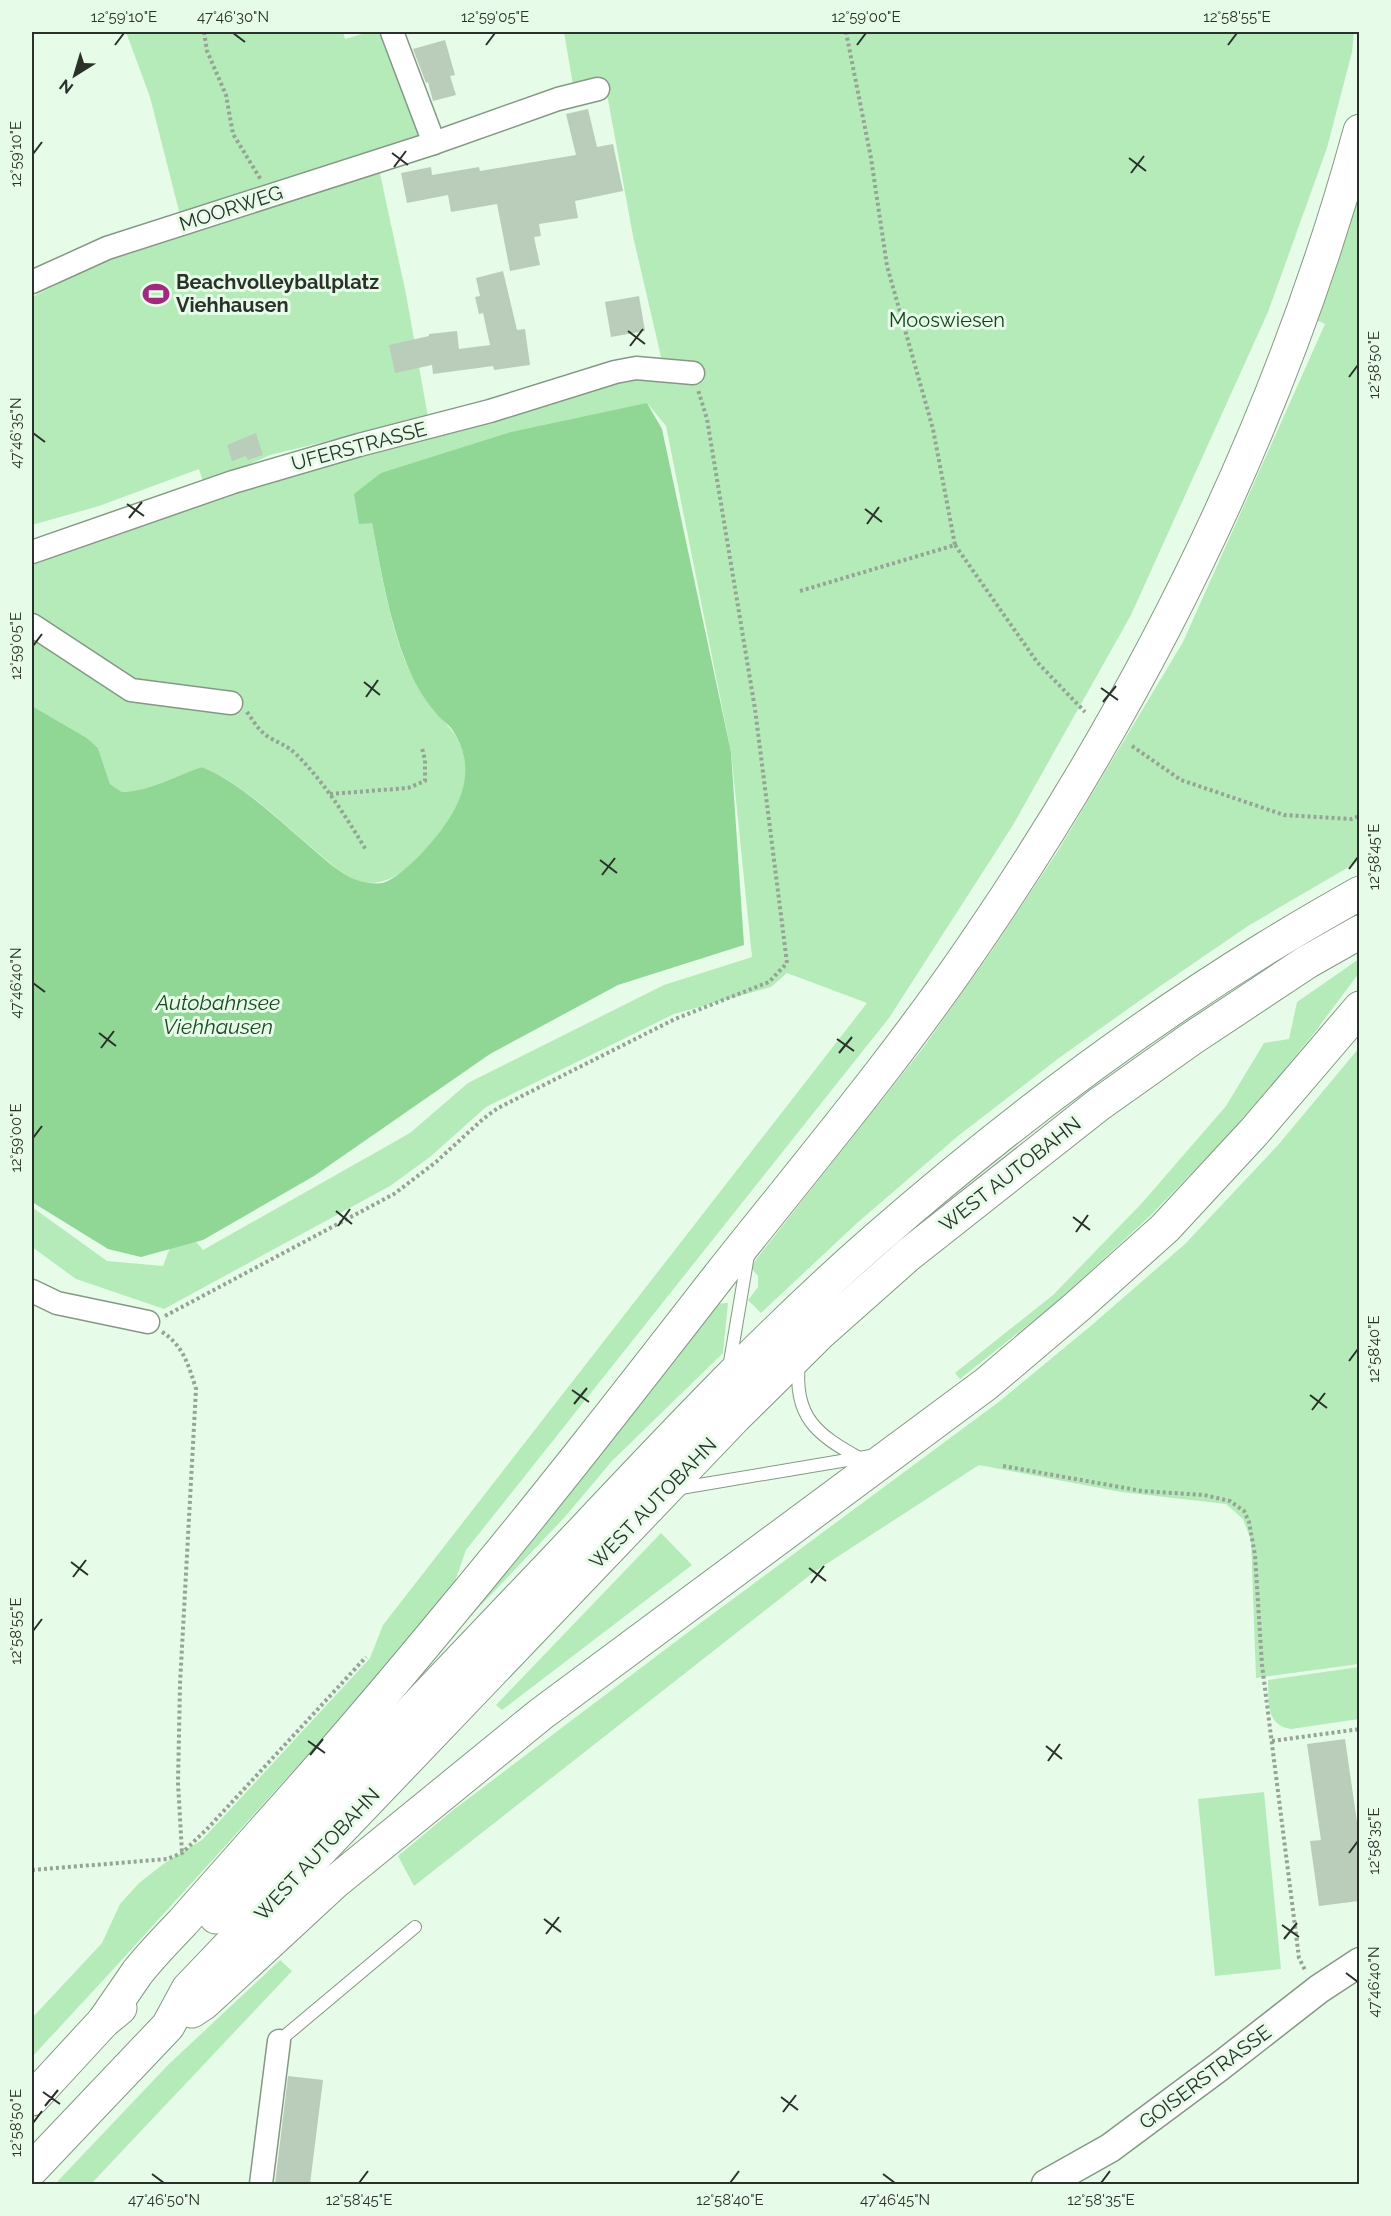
<svg xmlns="http://www.w3.org/2000/svg" width="1391" height="2216" viewBox="0 0 1391 2216" font-family="Raleway,sans-serif">
	<style>
		.green { fill: #b5ebb9 }
		.water { fill: #90d796 }
		.building { fill: #b9cdba }
		.lines { fill: none; stroke-linecap: round; stroke-linejoin: round }
		.service-casing { stroke: #859886; stroke-width: 14 }
		.minor-casing { stroke: #859886; stroke-width: 25 }
		.tertiary-casing { stroke: #859886; stroke-width: 31 }
		.motorway-casing { stroke: #859886; stroke-width: 35 }
		.path { stroke: #95a495; stroke-width: 4; stroke-dasharray: 3 3; stroke-linecap: butt }
		.service { stroke: #fff; stroke-width: 12 }
		.minor { stroke: #fff; stroke-width: 22 }
		.tertiary { stroke: #fff; stroke-width: 28 }
		.motorway { stroke: #fff; stroke-width: 33 }
		.ticks { fill: none; stroke: #2a312a; stroke-width: 2 }
		.labels { text-anchor: middle; dominant-baseline: central; stroke-width: 6; stroke-linejoin: round; paint-order: stroke }
		.street-label { font-size: 20px; fill: #2a312a; stroke: #e7fce8 }
		.poi-label { font-size: 20px; font-weight: bold; fill: #2a312a; stroke: #e7fce8; text-anchor: start }
		.park-label { font-size: 20px; fill: #11441b; stroke: #e7fce8 }
		.water-label { font-size: 21px; font-style: italic; fill: #184a21; stroke: #e7fce8 }
		.neatline { fill: none; stroke: #2a312a; stroke-width: 2 }
		.ticks-label { font-size: 15px; text-anchor: middle; fill: #2a312a }
	</style>
	<rect width="100%" height="100%" fill="#e7fce8"/>
	<g class="green">
		<path d="M126 32H343L345 39 369 32H384L422 140 376 155 406 294 428 417 270 455 204 485 199 469 99 506 32 525V297L100 263 186 229 181 219 150 97Z"/>
		<path d="M564 32H1354L1352 52 1327 148 1268 312 1131 615 1013 825 889 1018 466 1550 452 1590 294 1770 108 1975 32 2057V2018L102 1943 120 1904 139 1883 166 1862 202 1840 370 1658 383 1625 867 1003 787 973 771 987 674 1014 486 1107 430 1157 390 1186 164 1309 76 1279 32 1247V1207L107 1261 163 1266 176 1232 192 1237 203 1250 410 1133 468 1083 664 985 752 957 731 752 666 426 647 403 372 523C381 571 389 623 408 668 416 684 424 700 437 714 441 718 446 722 449 727 488 774 451 822 418 858 402 874 382 888 359 881 343 876 324 858 311 847 277 818 243 784 202 767 175 776 151 791 122 792L110 784 98 748 87 738 32 706V559L246 490 662 361 633 236 604 78 573 85Z"/>
		<path d="M1359 180V861L1248 926 1156 989 1059 1058 958 1136 856 1224 761 1313 748 1300 758 1287V1276L750 1267 923 1048 991 952 1056 854 1183 642 1325 324 1316 320Z"/>
		<path d="M1359 959V973L1315 1032 1243 1120 1150 1216 1058 1301 960 1379 955 1373 1053 1295 1142 1203 1226 1106 1264 1043 1289 1039 1297 1002Z"/>
		<path d="M1359 1048V1664L1256 1678 1251 1540 1243 1519 1226 1504 1121 1492 979 1465 814 1572 414 1886 398 1856 452 1811 683 1636 1000 1401 1093 1324 1185 1244 1278 1145Z"/>
		<path d="M728 1303 723 1353 612 1461 564 1518 465 1622 461 1620 713 1304Z"/>
		<path d="M661 1533 692 1565 502 1710 496 1705Z"/>
		<path d="M1359 1667V1719L1291 1729C1265 1725 1269 1701 1268 1680Z"/>
		<path d="M1264 1792 1281 1969 1215 1976 1198 1799Z"/>
		<path d="M280 1960 292 1971 91 2184H55L168 2065Z"/>
	</g>
	<path class="water" d="M647 403 662 429 731 752 744 945 618 985 490 1054 314 1176 203 1240 141 1257 108 1249 32 1202V706L87 738 98 748 110 784 122 792C151 791 175 776 202 767 242 784 275 817 308 845 321 856 343 877 360 881 366 883 377 884 382 883 393 881 411 864 419 856 452 821 485 776 451 728 446 722 439 718 435 712 423 698 414 682 407 665 389 620 381 571 372 523L359 524 354 494 381 473 511 432Z"/>
	<g class="building">
		<path d="M445 40 455 75 450 76 456 95 433 101 428 82 426 83 413 49Z"/>
		<path d="M588 109 597 147 613 144 623 191 575 201 578 218 539 224 541 236 534 237 540 265 510 271 497 204 451 212 448 195 407 203 401 173 431 167 432 175 479 167 480 171 576 155 566 114Z"/>
		<path d="M503 271 517 330 525 329 530 365 494 370 493 366 433 374 432 365 395 373 389 345 429 336V334L457 331 459 349 490 345 483 313 479 314 475 297 480 296 476 278Z"/>
		<path d="M639 296 645 331 611 337 605 302Z"/>
		<path d="M256 433 263 455 248 460 246 456 232 461 227 445Z"/>
		<path d="M1345 1739 1357 1822H1359V1901L1319 1906 1310 1841 1321 1840 1307 1744Z"/>
		<path d="M288 2076 323 2080 310 2184H275Z"/>
	</g>
	<g class="lines">
		<g class="service-casing">
			<g id="service">
				<path d="M799 1363C793 1417 817 1435 861 1459"/>
				<path d="M729 1368 748 1255"/>
				<path d="M675 1489 871 1456"/>
				<path d="M279 2041 415 1927"/>
			</g>
		</g>
		<g class="minor-casing">
			<g id="minor">
				<path d="M392 32 434 143"/>
				<path d="M32 282 107 248 434 143 558 99 598 89"/>
				<path d="M32 552 233 482 359 445 490 411 615 372 636 368 693 373"/>
				<path d="M32 625 131 690 231 703"/>
				<path d="M32 1291 57 1303 148 1322"/>
				<path d="M261 2184 279 2041"/>
			</g>
		</g>
		<g class="tertiary-casing">
			<path id="tertiary" d="M1046 2184 1110 2148 1219 2067 1319 1989 1360 1962"/>
		</g>
		<g class="motorway-casing">
			<g id="motorway">
				<path d="M216 1917C332 1795 447 1673 563 1552 664 1445 764 1337 875 1240 997 1133 1128 1033 1266 948 1297 929 1328 911 1360 893"/>
				<path d="M192 2011 204 2003 335 1882 541 1714 986 1384 1078 1306 1165 1228 1254 1132 1360 1008"/>
				<path d="M104 2021C115 2005 126 1989 137 1973 151 1955 167 1939 183 1922 211 1890 239 1859 267 1827 331 1756 393 1683 454 1609 545 1500 632 1388 719 1276 807 1165 899 1056 978 939 1146 692 1281 420 1360 131"/>
				<path d="M32 2099 104 2021 120 2008"/>
				<path d="M32 2169 168 2026 188 1989 735 1417 819 1334 908 1255 1098 1105 1191 1039 1307 962 1360 932"/>
			</g>
		</g>
		<g class="path">
			<path d="M204 32 207 51 226 95 233 134 261 180"/>
			<path d="M955 545 1037 662 1085 712"/>
			<path d="M800 591 955 545 933 429 887 266 871 158 846 32"/>
			<path d="M247 712C254 722 260 733 272 739 281 744 287 746 295 753 324 782 345 815 366 850"/>
			<path d="M1132 746 1181 780 1284 815 1351 819 1360 816"/>
			<path d="M330 794 408 788 425 781V760L422 748"/>
			<path d="M165 1316 394 1194 436 1162 483 1119 498 1108 675 1019 769 982 787 963 755 709 707 419 698 390"/>
			<path d="M162 1332C183 1345 189 1366 196 1389L180 1684 178 1783 182 1853"/>
			<path d="M1003 1466 1142 1491 1204 1495 1230 1501 1244 1511 1249 1522 1255 1555 1262 1665 1299 1958 1306 1972"/>
			<path d="M1272 1741 1360 1729"/>
			<path d="M32 1870 167 1859 182 1853 208 1828 366 1657"/>
		</g>
		<use href="#service" class="service"/>
		<use href="#minor" class="minor"/>
		<use href="#tertiary" class="tertiary"/>
		<use href="#motorway" class="motorway"/>
	</g>
	<path class="ticks" d="M233 33 245 42M115 45 124 33M486 45 495 33M857 45 866 33M1228 45 1237 33M392 153 408 165M33 154 42 142M1129 158 1146 171M394 167 406 151M1131 173 1144 156M628 331 645 344M630 346 643 329M1349 377 1358 365M33 433 45 442M127 504 144 516M865 509 882 522M129 518 142 502M867 524 879 507M33 646 42 634M364 682 380 695M1101 688 1118 700M366 697 378 680M1103 702 1116 686M600 860 617 873M1349 869 1358 857M602 875 615 858M33 983 45 992M99 1033 116 1046M837 1039 854 1051M101 1048 114 1031M839 1053 852 1037M33 1138 42 1126M336 1211 352 1224M1073 1217 1090 1230M338 1226 350 1209M1076 1232 1088 1215M1349 1361 1358 1349M572 1390 589 1402M1310 1395 1327 1408M574 1404 587 1388M1312 1410 1325 1393M71 1562 88 1575M809 1568 826 1581M73 1577 86 1560M811 1583 824 1566M33 1631 42 1619M308 1741 325 1753M1046 1746 1062 1759M310 1755 323 1739M1048 1761 1060 1744M1349 1853 1358 1841M544 1919 561 1932M1282 1925 1299 1937M546 1934 559 1917M1284 1939 1297 1923M1346 1973 1358 1982M43 2092 60 2104M781 2097 798 2110M45 2106 58 2090M783 2112 796 2095M33 2123 42 2111M152 2174 164 2183M883 2174 895 2183M359 2183 368 2171M730 2183 739 2171M1101 2183 1110 2171"/>
	<defs>
		<g id="stadium-bare" transform="scale(2.07)"><path d="M0-5a6.5 5 0 1 0 0 10a6.5 5 0 1 0 0-10ZM-3.5-1.8h7v3.6h-7Z" fill="#a3297f" stroke="#e7fce8" stroke-width="2.5" paint-order="stroke"/></g>
	</defs>
	<g fill-rule="evenodd">
		<use href="#stadium-bare" x="156" y="294"/>
	</g>
	<g class="labels">
		<g class="street-label">
			<text transform="translate(231 208) rotate(-18)">MOORWEG</text>
			<text transform="translate(359 446) rotate(-15)">UFERSTRASSE</text>
			<text transform="translate(1010 1174) rotate(-38)">WEST AUTOBAHN</text>
			<text transform="translate(653 1503) rotate(-46)">WEST AUTOBAHN</text>
			<text transform="translate(317 1854) rotate(-47)">WEST AUTOBAHN</text>
			<text transform="translate(1205 2077) rotate(-37)">GOISERSTRASSE</text>
		</g>
		<g class="poi-label">
			<text x="176" y="282">Beachvolleyballplatz<tspan x="176" dy="23">Viehhausen</tspan></text>
		</g>
		<g class="park-label">
			<text x="947" y="320">Mooswiesen</text>
		</g>
		<g class="water-label">
			<text x="218" y="1002">Autobahnsee<tspan x="218" dy="24">Viehhausen</tspan></text>
		</g>
	</g>
	<rect width="1391" height="2216" fill="none" stroke="#e7fce8" stroke-width="66"/>
	<g transform="translate(75 75) rotate(217)" stroke="#e7fce8" stroke-width="4.5" paint-order="stroke">
	<path d="M0-4.5L10 22L0 15L-10 22Z" fill="#2a312a"/>
	<text y="-9" font-size="16" font-weight="bold" text-anchor="middle" fill="#2a312a">N</text>
	</g>
	<rect x="33" y="33" width="1325" height="2150" class="neatline"/>
	<g class="ticks-label">
		<text x="124" y="22">12°59'10"E</text>
		<text x="233" y="22">47°46'30"N</text>
		<text x="495" y="22">12°59'05"E</text>
		<text x="866" y="22">12°59'00"E</text>
		<text x="1237" y="22">12°58'55"E</text>
		<text transform="translate(16 154) rotate(-90)" y="5">12°59'10"E</text>
		<text transform="translate(1374 365) rotate(-90)" y="5">12°58'50"E</text>
		<text transform="translate(16 433) rotate(-90)" y="5">47°46'35"N</text>
		<text transform="translate(16 646) rotate(-90)" y="5">12°59'05"E</text>
		<text transform="translate(1374 857) rotate(-90)" y="5">12°58'45"E</text>
		<text transform="translate(16 983) rotate(-90)" y="5">47°46'40"N</text>
		<text transform="translate(16 1138) rotate(-90)" y="5">12°59'00"E</text>
		<text transform="translate(1374 1349) rotate(-90)" y="5">12°58'40"E</text>
		<text transform="translate(16 1631) rotate(-90)" y="5">12°58'55"E</text>
		<text transform="translate(1374 1841) rotate(-90)" y="5">12°58'35"E</text>
		<text transform="translate(1374 1982) rotate(-90)" y="5">47°46'40"N</text>
		<text transform="translate(16 2123) rotate(-90)" y="5">12°58'50"E</text>
		<text x="164" y="2205">47°46'50"N</text>
		<text x="359" y="2205">12°58'45"E</text>
		<text x="730" y="2205">12°58'40"E</text>
		<text x="895" y="2205">47°46'45"N</text>
		<text x="1101" y="2205">12°58'35"E</text>
	</g>
</svg>
